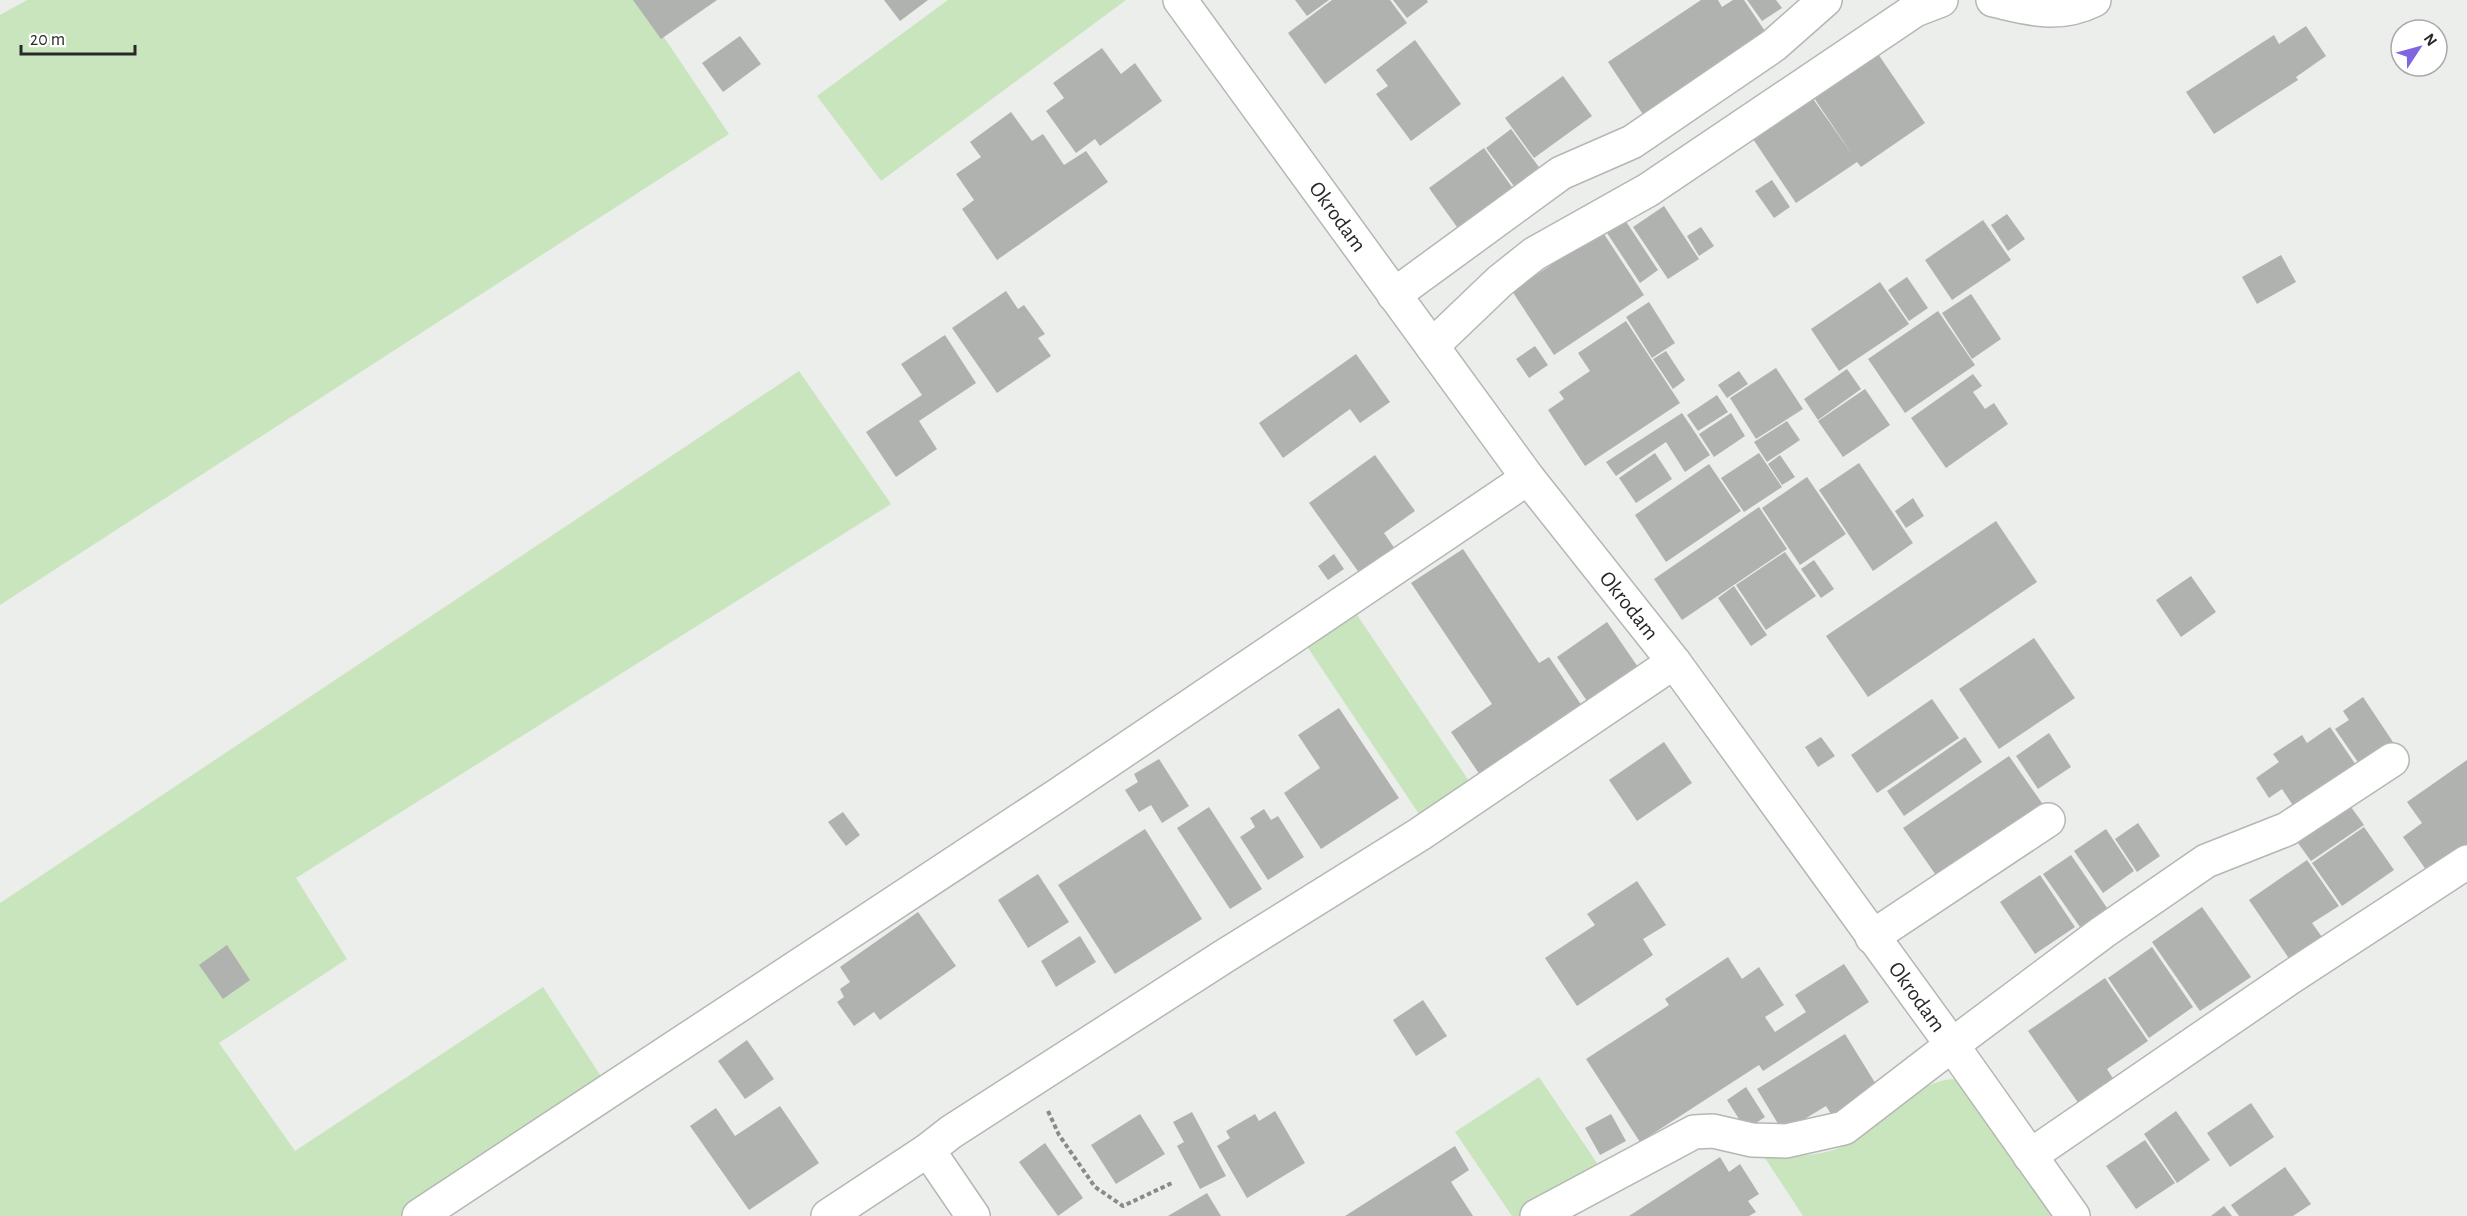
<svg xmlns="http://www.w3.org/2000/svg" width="2467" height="1216" viewBox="0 0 2467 1216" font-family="'Alegreya Sans',sans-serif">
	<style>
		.green { fill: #c8e5be }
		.building { fill: #afb2ae }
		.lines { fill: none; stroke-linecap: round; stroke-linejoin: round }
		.minor-casing { stroke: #b4b7b3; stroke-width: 36 }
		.path { stroke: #898b88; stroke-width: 4; stroke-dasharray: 4.5 3; stroke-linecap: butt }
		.minor { stroke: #fff; stroke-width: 33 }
		.labels { text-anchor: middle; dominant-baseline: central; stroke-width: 5; stroke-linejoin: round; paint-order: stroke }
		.street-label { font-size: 22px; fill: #282927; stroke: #fff }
	</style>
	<rect width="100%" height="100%" fill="#ebeeea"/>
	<g class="green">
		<path d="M27 0H639L729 134 0 605V15Z"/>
		<path d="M948 0H1126L881 181 817 96Z"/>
		<path d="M799 371 891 504 296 878 347 959 219 1043 295 1151 543 987 606 1084 401 1216H0V903Z"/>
		<path d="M1353 609 1471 784 1421 817 1304 642Z"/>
		<path d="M1539 1077 1605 1175 1547 1216H1512L1455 1132Z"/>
		<path d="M1954 1079 1967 1093 2057 1216H1803L1765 1158C1793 1156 1825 1157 1850 1143 1885 1124 1913 1081 1954 1079Z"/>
	</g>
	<g class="building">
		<path d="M633 0H717L661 39Z"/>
		<path d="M884 0H928L900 21Z"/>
		<path d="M1295 0H1329L1307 16Z"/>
		<path d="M1332 0H1390L1407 23 1325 84 1288 33Z"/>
		<path d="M1393 0H1427L1428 2 1407 18Z"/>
		<path d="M1701 0H1718L1722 7 1733 0H1744L1767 34 1644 116 1608 62Z"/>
		<path d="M1747 0H1776L1782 8 1762 21Z"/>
		<path d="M2306 26 2326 56 2296 77 2298 80 2214 134 2186 92 2274 35 2279 44Z"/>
		<path d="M740 36 761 64 723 92 702 63Z"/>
		<path d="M1415 40 1461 104 1411 141 1376 94 1388 86 1376 70Z"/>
		<path d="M1102 48 1121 74 1135 63 1162 101 1100 146 1095 139 1076 153 1046 111 1064 98 1053 83Z"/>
		<path d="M1876 51 1925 123 1861 167 1857 162 1796 203 1751 136 1811 96 1854 157 1812 95Z"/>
		<path d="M1563 76 1592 116 1534 158 1505 118Z"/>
		<path d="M1011 112 1032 141 1043 134 1064 165 1086 151 1108 182 997 260 962 209 974 200 956 174 981 157 970 142Z"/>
		<path d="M1511 129 1544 174 1519 193 1486 148Z"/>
		<path d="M1484 148 1517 194 1462 234 1429 188Z"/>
		<path d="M1772 180 1790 207 1774 218 1755 191Z"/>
		<path d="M1664 206 1699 259 1668 279 1633 227Z"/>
		<path d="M2007 214 2025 239 2008 251 1991 225Z"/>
		<path d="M1625 220 1658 270 1640 283 1607 233Z"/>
		<path d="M1983 220 2011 260 1952 300 1925 260Z"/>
		<path d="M1701 227 1714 246 1699 256 1687 236Z"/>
		<path d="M1602 231 1644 295 1554 355 1512 291Z"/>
		<path d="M2281 255 2296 282 2257 304 2242 277Z"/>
		<path d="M1907 277 1928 308 1909 321 1888 290Z"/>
		<path d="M1880 282 1909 324 1839 371 1811 329Z"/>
		<path d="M1006 291 1018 309 1024 305 1045 334 1038 338 1051 356 997 393 952 328Z"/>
		<path d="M1971 294 2001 339 1972 359 1942 313Z"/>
		<path d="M1649 302 1675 343 1652 358 1626 317Z"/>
		<path d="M1938 311 1975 365 1905 413 1868 359Z"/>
		<path d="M1626 321 1680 403 1585 466 1548 410 1564 399 1559 392 1590 371 1578 353Z"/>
		<path d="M945 335 976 383 919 421 937 449 896 477 866 432 922 395 901 364Z"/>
		<path d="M1535 346 1548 365 1529 378 1516 359Z"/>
		<path d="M1666 351 1685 380 1673 389 1653 359Z"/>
		<path d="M1356 354 1390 402 1360 423 1350 409 1283 458 1259 423Z"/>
		<path d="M1776 368 1803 409 1756 439 1730 398Z"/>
		<path d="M1847 369 1861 389 1818 420 1804 399Z"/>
		<path d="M1739 371 1748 384 1727 398 1718 385Z"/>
		<path d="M1973 374 1982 386 1973 392 1985 409 1994 403 2008 424 1946 468 1911 418Z"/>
		<path d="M1865 389 1890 425 1843 457 1818 421Z"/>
		<path d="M1717 395 1728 412 1698 431 1687 415Z"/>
		<path d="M1682 413 1710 455 1685 472 1666 442 1616 476 1606 462Z"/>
		<path d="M1731 413 1745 436 1714 457 1699 434Z"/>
		<path d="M1787 421 1800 440 1767 462 1754 442Z"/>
		<path d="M1655 453 1672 479 1636 503 1619 478Z"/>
		<path d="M1759 453 1782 487 1744 512 1721 478Z"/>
		<path d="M1375 455 1415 511 1384 533 1395 549 1360 574 1309 503Z"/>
		<path d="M1780 455 1795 477 1782 485 1768 464Z"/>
		<path d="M1859 463 1913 543 1873 571 1819 490Z"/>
		<path d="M1709 464 1741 511 1666 562 1635 515Z"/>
		<path d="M1807 477 1846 534 1800 565 1762 508Z"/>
		<path d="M1913 498 1924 516 1906 528 1895 511Z"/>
		<path d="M1759 507 1787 549 1682 620 1654 579Z"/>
		<path d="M1996 521 2037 582 1868 697 1826 636Z"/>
		<path d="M1463 549 1539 663 1549 657 1582 706 1480 775 1451 732 1492 704 1411 583Z"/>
		<path d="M1785 552 1816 596 1766 630 1736 585Z"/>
		<path d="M1334 554 1344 569 1328 580 1318 566Z"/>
		<path d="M1814 560 1834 589 1821 598 1801 569Z"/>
		<path d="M2191 576 2216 612 2181 637 2156 600Z"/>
		<path d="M1734 586 1767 635 1751 646 1718 598Z"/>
		<path d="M1607 622 1640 670 1589 704 1557 657Z"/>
		<path d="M2034 638 2075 698 1999 749 1959 689Z"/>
		<path d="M2363 697 2395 745 2362 768 2335 729 2349 720 2343 711Z"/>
		<path d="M1932 699 1959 738 1877 793 1851 755Z"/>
		<path d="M1339 708 1399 798 1321 849 1284 793 1320 768 1298 735Z"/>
		<path d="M2330 727 2358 768 2296 810 2282 789 2269 798 2256 778 2279 762 2273 754 2302 735 2307 743Z"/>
		<path d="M2049 733 2071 767 2038 789 2016 756Z"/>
		<path d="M1821 737 1835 756 1818 767 1805 747Z"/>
		<path d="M1965 737 1982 762 1904 816 1887 791Z"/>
		<path d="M1664 742 1692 783 1637 821 1609 780Z"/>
		<path d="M2009 756 2044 806 1938 878 1903 828Z"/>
		<path d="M1159 759 1189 806 1162 823 1151 805 1139 812 1125 790 1138 782 1134 774Z"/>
		<path d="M2467 760V847L2429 874 2403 837 2422 823 2407 802Z"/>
		<path d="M1209 807 1262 889 1230 909 1177 828Z"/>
		<path d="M2351 807 2364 825 2311 861 2298 843Z"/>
		<path d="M1264 809 1271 820 1278 816 1304 857 1268 880 1240 837 1255 827 1250 818Z"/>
		<path d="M843 812 860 835 846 846 828 822Z"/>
		<path d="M2138 823 2160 856 2137 872 2115 839Z"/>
		<path d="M2364 827 2394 870 2342 906 2312 863Z"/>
		<path d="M1145 829 1202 919 1115 974 1058 885Z"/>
		<path d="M2106 829 2134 871 2103 893 2074 851Z"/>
		<path d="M2071 855 2107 908 2080 927 2043 874Z"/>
		<path d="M2307 860 2339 906 2312 923 2322 937 2290 960 2249 900Z"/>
		<path d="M1038 874 1069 922 1028 948 998 900Z"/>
		<path d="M2040 875 2075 927 2035 954 2000 902Z"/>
		<path d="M1637 881 1666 925 1643 939 1653 955 1577 1006 1545 958 1595 925 1587 914Z"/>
		<path d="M2202 907 2251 977 2200 1011 2152 942Z"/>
		<path d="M918 912 956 966 880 1020 874 1012 854 1026 837 1002 844 997 840 989 850 982 840 967Z"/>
		<path d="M1080 936 1096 962 1056 987 1041 961Z"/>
		<path d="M227 945 250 980 223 999 199 965Z"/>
		<path d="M2152 947 2193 1007 2149 1038 2108 978Z"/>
		<path d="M1728 957 1742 979 1759 967 1784 1005 1765 1017 1775 1032 1806 1012 1795 995 1844 964 1869 1002 1763 1071 1759 1065 1640 1142 1586 1059 1669 1005 1665 999Z"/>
		<path d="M2105 978 2148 1041 2107 1069 2114 1080 2079 1104 2028 1031Z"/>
		<path d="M1423 1000 1447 1036 1416 1056 1393 1020Z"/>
		<path d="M1845 1034 1877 1086 1836 1122 1826 1106 1783 1132 1757 1089Z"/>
		<path d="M747 1040 774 1079 745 1099 718 1061Z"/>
		<path d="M1746 1087 1765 1117 1746 1130 1727 1100Z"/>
		<path d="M2251 1103 2274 1137 2230 1167 2207 1133Z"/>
		<path d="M780 1106 819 1163 749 1210 690 1126 716 1108 735 1136Z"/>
		<path d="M1275 1111 1305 1163 1247 1198 1217 1146 1230 1138 1226 1131 1255 1114 1259 1121Z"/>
		<path d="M2176 1111 2210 1160 2177 1183 2144 1134Z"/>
		<path d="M1192 1112 1226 1176 1200 1189 1177 1146 1184 1142 1173 1122Z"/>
		<path d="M1140 1114 1165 1154 1116 1184 1091 1145Z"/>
		<path d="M1611 1114 1626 1141 1600 1155 1585 1128Z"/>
		<path d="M2145 1140 2175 1183 2136 1209 2106 1166Z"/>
		<path d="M1045 1143 1083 1198 1058 1216 1019 1162Z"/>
		<path d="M1455 1146 1469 1170 1451 1182 1473 1216H1345Z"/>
		<path d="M1720 1157 1729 1172 1740 1164 1759 1194 1748 1201 1756 1212 1749 1216H1629Z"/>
		<path d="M2285 1167 2311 1204 2293 1216H2239L2231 1205Z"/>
		<path d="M1207 1193 1221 1216H1168Z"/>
		<path d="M2224 1206 2232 1216H2211Z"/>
	</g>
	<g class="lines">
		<g class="minor-casing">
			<g id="minor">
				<path id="s1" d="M1180 0 1528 478 1674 662 1952 1045 2073 1216"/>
				<path d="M1993 0C2029 8 2058 18 2094 0"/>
				<path d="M1394 295 1561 173 1632 142 1774 45 1825 0"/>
				<path d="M1432 346 1500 281 1534 254 1648 190 1915 10 1941 0"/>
				<path d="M1872 937 2048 820"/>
				<path d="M928 1150 973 1216"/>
				<path d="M2030 1156 2288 979 2467 862"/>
				<path d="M419 1216 1058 795 1528 478"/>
				<path d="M828 1216 928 1150 951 1132 1223 957 1420 834 1674 662"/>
				<path d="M1537 1216 1694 1132 1713 1131 1752 1140 1786 1141 1844 1128 1952 1045 2103 932 2206 861 2287 829 2392 760"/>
			</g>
		</g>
		<path class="path" d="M1048 1111 1059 1135 1095 1187 1123 1206 1172 1183"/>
		<use href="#minor" class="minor"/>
	</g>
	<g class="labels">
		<g class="street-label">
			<text stroke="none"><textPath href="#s1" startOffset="268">Okrodam</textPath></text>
			<text stroke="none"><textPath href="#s1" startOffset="754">Okrodam</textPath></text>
			<text stroke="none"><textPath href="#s1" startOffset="1240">Okrodam</textPath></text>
		</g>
	</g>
	<g transform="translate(2419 48) rotate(54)"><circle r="28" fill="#ffffff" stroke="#a9a9a9" stroke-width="1.5"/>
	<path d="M0-4.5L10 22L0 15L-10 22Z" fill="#8164df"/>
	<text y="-9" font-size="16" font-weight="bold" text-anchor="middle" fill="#282927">N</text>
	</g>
	<path d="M21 45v9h114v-9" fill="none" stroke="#282927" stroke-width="3"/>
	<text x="30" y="45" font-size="18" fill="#282927" stroke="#ffffff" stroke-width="4.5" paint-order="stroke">20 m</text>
</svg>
